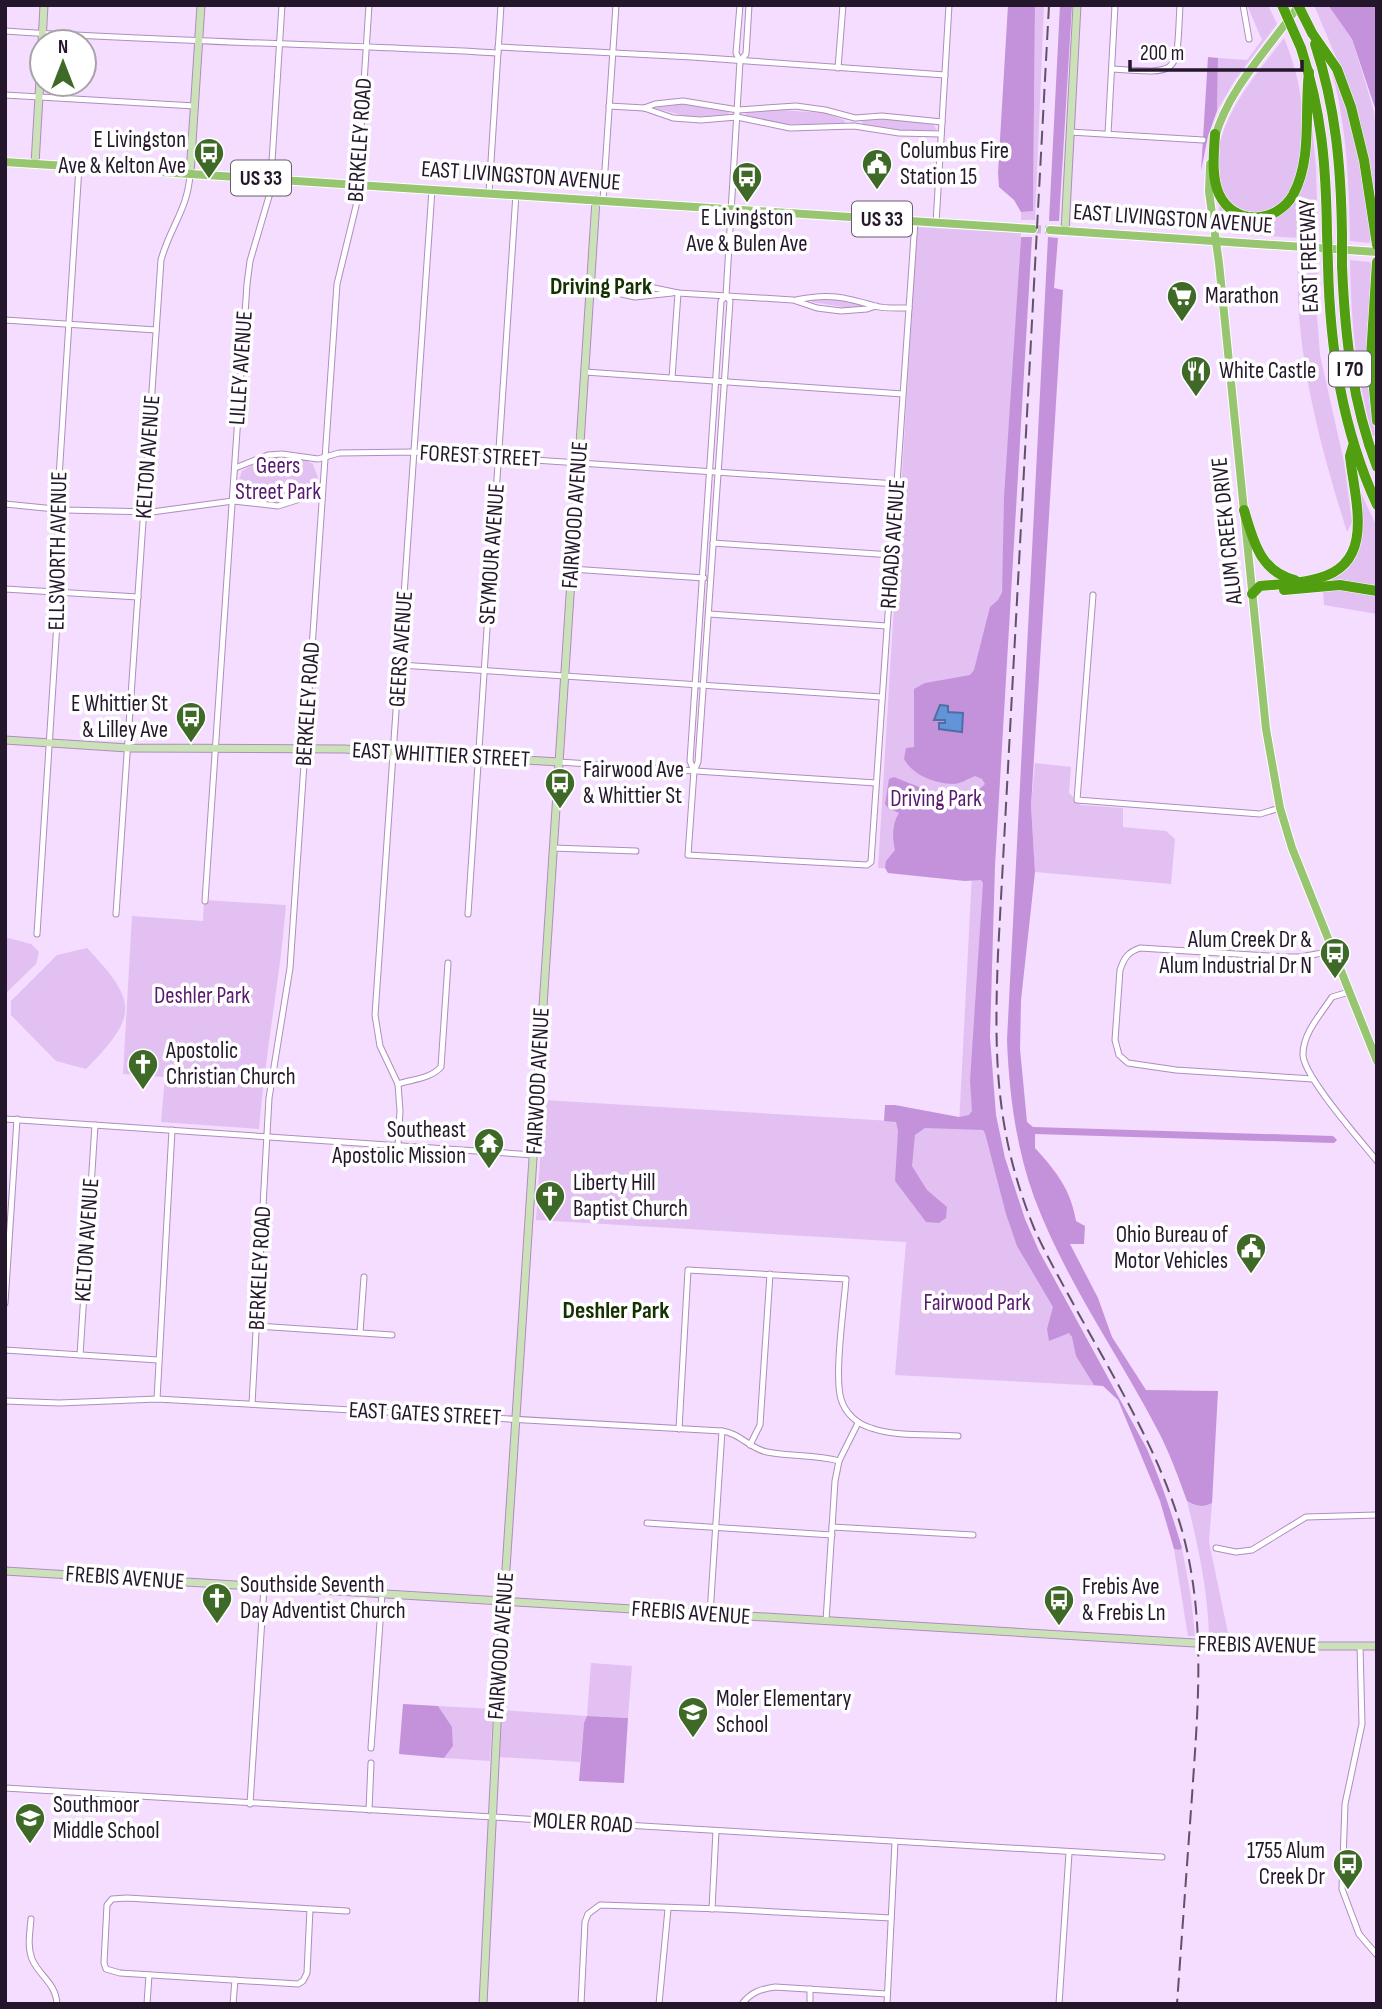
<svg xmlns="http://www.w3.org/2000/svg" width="1382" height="2009" viewBox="0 0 1382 2009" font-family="'Sofia Sans Condensed',sans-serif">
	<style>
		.green { fill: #e3c0f2 }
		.forest { fill: #c492da }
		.water { fill: #6195d8; stroke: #4f6fa4; stroke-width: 2 }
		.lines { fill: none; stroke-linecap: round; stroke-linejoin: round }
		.primary-tunnel { stroke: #cbb5d4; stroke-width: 8; stroke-dasharray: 8 4; stroke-linecap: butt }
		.street-casing { stroke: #b08cbf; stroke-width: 7 }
		.secondary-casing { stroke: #b08cbf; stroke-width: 9 }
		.primary-casing { stroke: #fff; stroke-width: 10 }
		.highway-casing { stroke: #fff; stroke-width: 11 }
		.street { stroke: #fff; stroke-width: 5 }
		.secondary { stroke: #cbe2b8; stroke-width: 7 }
		.primary { stroke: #97c570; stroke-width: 8 }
		.highway { stroke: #519e11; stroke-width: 10 }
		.rail { stroke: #625169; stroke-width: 2; stroke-dasharray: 14 7; stroke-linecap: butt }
		.highway-bridge-casing { stroke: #fff; stroke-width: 11; stroke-linecap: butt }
		.highway-bridge { stroke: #519e11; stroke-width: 10 }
		.labels { text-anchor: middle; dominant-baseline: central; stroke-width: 7; stroke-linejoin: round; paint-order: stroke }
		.shield { fill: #fff; stroke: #665d6b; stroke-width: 2 }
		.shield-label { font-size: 21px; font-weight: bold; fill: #25172b }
		.poi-label { font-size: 23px; fill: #25172b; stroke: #fff; text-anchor: start }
		.street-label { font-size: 23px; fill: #25172b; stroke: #fff }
		.park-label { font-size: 23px; fill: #59196f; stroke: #fff }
		.neighbourhood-label { font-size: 24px; font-weight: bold; fill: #153102; stroke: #fff }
	</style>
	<rect width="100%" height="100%" fill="#f4ddfe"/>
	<g class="green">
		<path d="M1035 5H1044L1035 220H1021V212L1033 210Z"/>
		<path d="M1247 5H1268L1277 24 1235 80 1217 111 1218 58 1247 60 1262 40Z"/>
		<path d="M1314 5H1328L1352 39 1374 111 1377 142V220L1366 146 1354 100Z"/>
		<path d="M1284 38C1302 81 1309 128 1296 174 1293 184 1290 195 1282 202 1260 223 1221 211 1217 180 1215 163 1219 142 1225 127 1238 94 1263 66 1284 38Z"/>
		<path d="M1333 67 1358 143 1371 238 1369 243 1350 241C1349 183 1347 125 1331 68Z"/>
		<path d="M682 104H697L729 112 728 115 689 117 654 108Z"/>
		<path d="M780 110 825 113 844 120 845 122 839 125 783 124 745 116 746 112Z"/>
		<path d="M882 117 931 123 937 129 933 131 899 130 863 125 862 121Z"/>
		<path d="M1310 128H1312L1316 167 1318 239 1231 234C1218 228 1220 215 1219 203L1221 202 1238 217 1287 208Z"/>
		<path d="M917 227 1021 233 973 1126 994 1128 1015 1206 1103 1386 895 1375 906 1242 536 1220 544 1100 959 1125 972 874 878 868Z"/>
		<path d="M1306 258H1318L1317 315 1320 355 1344 462 1352 522 1347 532C1321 448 1295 355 1298 266Z"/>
		<path d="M1350 260 1370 262 1371 264 1368 369 1375 435 1373 436C1356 378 1351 320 1350 260Z"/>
		<path d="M824 297 864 303V306L855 309 812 302V300Z"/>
		<path d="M282 456 303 459 313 464 318 478C311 507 247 514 237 485L242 471 262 459Z"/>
		<path d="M1358 487 1377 527V587L1348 581 1322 582 1354 554Z"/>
		<path d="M1344 588 1377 595V614L1324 605 1323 590Z"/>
		<path d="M1035 763 1071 767 1069 793 1081 805 1123 808V827L1166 831 1175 839 1171 884 1035 872 1031 806Z"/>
		<path d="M204 900 286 905C280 980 265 1054 259 1129L161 1122 165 1077 123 1074 132 916 203 921Z"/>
		<path d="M5 937 31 944 39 952 36 964 5 994Z"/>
		<path d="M87 948C138 1002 138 1016 86 1069L56 1061 11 1015V1001L57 955Z"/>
		<path d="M1187 1501C1195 1506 1203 1508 1212 1503L1209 1542 1229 1638 1209 1637C1208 1590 1198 1546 1187 1501Z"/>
		<path d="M1182 1548 1191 1597 1195 1636H1188L1174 1549 1179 1550Z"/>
		<path d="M591 1663 632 1666 628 1718 587 1716 584 1723 580 1762 499 1757 501 1710 587 1716Z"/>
		<path d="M438 1706 493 1709 490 1761 444 1758 453 1746 452 1728Z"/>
	</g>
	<g class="forest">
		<path d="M1008 5H1035L1033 211 1021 212 1014 200 999 187 998 173Z"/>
		<path d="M1060 5H1072L1059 221H1049Z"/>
		<path d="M1328 5H1377V114L1352 39Z"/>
		<path d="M1208 57 1218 58 1217 111 1208 136 1201 171Z"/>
		<path d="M1021 237H1032L995 866 990 1037 996 1115 1005 1158 1025 1219 1039 1251 1147 1449C1161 1481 1172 1514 1182 1548L1179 1550 1174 1549 1160 1501 1118 1400 1103 1386 1094 1385 1076 1356 1072 1337 1069 1333 1049 1341 1047 1329 1053 1307 1017 1246 1006 1214 985 1133 983 1130 925 1128 915 1135 912 1166 927 1190 947 1207 946 1218 939 1223 926 1222 895 1181 898 1131 896 1122 884 1121 885 1105H895L959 1117 969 1115 972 1111 970 1081 983 883 981 880 965 881 888 873 885 868 886 861 895 850C892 837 892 824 899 813L888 808 885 804 889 779 894 777 944 797 981 788 985 784 982 779 975 776C968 779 960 784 953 784 934 783 914 776 904 759L906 748 914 747V689L925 683 970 675 974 670 990 607 998 600 1002 592 1004 497Z"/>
		<path d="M1048 237 1058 238 1054 288 1063 290 1031 806 1035 872 1021 1000 1020 1049 1027 1122 1033 1127 1333 1136 1337 1140 1334 1143 1035 1134V1148C1056 1171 1071 1190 1076 1221L1085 1226 1084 1244H1070L1098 1298 1112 1337 1146 1390 1218 1391 1212 1503C1203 1508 1195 1506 1187 1501 1178 1476 1169 1451 1156 1427 1116 1351 1064 1278 1034 1197 1016 1147 1009 1093 1007 1040Z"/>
		<path d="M403 1704 438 1706 452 1727 453 1746 444 1758 399 1754Z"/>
		<path d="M587 1716 628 1718 624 1783 579 1781 584 1723Z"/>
	</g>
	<path class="water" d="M940 705 948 706V712L963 713 962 732 939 729V723H945V720H934Z"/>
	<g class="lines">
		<path class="primary-tunnel" d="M1033 229 1050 230"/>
		<g class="street-casing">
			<g id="street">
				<path d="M740 5 736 53 740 61 726 296 730 301 698 762 694 771 688 855 867 865 871 862 915 221"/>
				<path d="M1243 5 1249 39"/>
				<path d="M5 31C169 42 334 44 498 53"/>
				<path d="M498 47 692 57 945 75"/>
				<path d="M740 61 746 54 749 5"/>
				<path d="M838 68 843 5"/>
				<path d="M1112 69C1183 74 1176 75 1180 5"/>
				<path d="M5 95 195 106"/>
				<path d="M609 106 644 108 673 118 701 120 737 117 790 128 854 126 899 133 941 134"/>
				<path d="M644 108 655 104 683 101 738 110 796 106 825 110 855 118 882 116 942 122"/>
				<path d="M1070 132 1203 140"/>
				<path d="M1108 134 1115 5"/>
				<path d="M489 193 501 5"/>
				<path d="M603 200 616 5"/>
				<path d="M936 223 949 5"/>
				<path d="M591 287 640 285 678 293 793 300 817 308 841 311 867 309 876 306"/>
				<path d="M595 288 635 297 672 293"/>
				<path d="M796 300C829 293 844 297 875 306 885 309 899 308 909 308"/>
				<path d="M5 320 156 330"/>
				<path d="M585 372 903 394"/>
				<path d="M672 378 678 293"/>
				<path d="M235 468 268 455 282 454 318 459 339 453 414 452 897 484"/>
				<path d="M5 504 65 510 152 512 233 501 278 506 322 492"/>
				<path d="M713 543 892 555"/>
				<path d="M571 569 704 578"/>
				<path d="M5 589 138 597"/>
				<path d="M1093 595 1077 800 1260 814 1280 808"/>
				<path d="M709 614 887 626"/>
				<path d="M400 665 882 697"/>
				<path d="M559 762 876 783"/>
				<path d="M694 771 690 761 721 301 726 296"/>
				<path d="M553 848 636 851"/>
				<path d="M205 901 247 284 250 261 270 193 282 5"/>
				<path d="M116 914 161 260C170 227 188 209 190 174"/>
				<path d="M468 914 516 194"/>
				<path d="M37 934 61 560 56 524 79 167"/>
				<path d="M1349 992 1332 997C1321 1014 1303 1033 1303 1054 1302 1075 1362 1142 1377 1161"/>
				<path d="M1313 1079 1176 1070 1128 1063 1119 1055 1115 1040 1120 970C1124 958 1128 952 1140 948L1286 957H1300L1333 951"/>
				<path d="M398 1084C413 1079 430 1079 441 1067L448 963"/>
				<path d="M5 1119 534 1155"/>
				<path d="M398 1146 400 1111 398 1084 380 1046 375 1015 432 190"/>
				<path d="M5 1303 17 1119"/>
				<path d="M257 1326 392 1335"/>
				<path d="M360 1332 364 1277"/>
				<path d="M5 1350 158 1360"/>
				<path d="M80 1355 95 1125"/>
				<path d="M157 1399 172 1130"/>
				<path d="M5 1401 59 1403 157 1399 722 1431C740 1433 750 1449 767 1452 791 1457 815 1454 839 1461"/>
				<path d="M252 1404 269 1098 290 968 337 284 356 206 369 5"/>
				<path d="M679 1429 688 1270 846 1279C844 1307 834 1375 841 1399 845 1413 857 1424 871 1428 897 1437 930 1434 958 1436"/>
				<path d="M750 1445 760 1425 770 1274"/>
				<path d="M647 1523 832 1535"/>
				<path d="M832 1527 973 1535"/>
				<path d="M1216 1548 1236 1552 1252 1550 1306 1517 1377 1515"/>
				<path d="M710 1614 722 1431"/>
				<path d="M826 1621 835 1481 839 1461 858 1423"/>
				<path d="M1360 1646 1362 1724 1345 1804 1342 1889 1359 1934 1377 1955"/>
				<path d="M371 1748 382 1594"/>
				<path d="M5 1788 1162 1857"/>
				<path d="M250 1804 264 1587"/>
				<path d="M369 1810 371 1763"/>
				<path d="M310 1909 307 1973 303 1981 298 1984 120 1973 106 1969 104 1963 107 1905 112 1899 127 1898 347 1911"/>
				<path d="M712 1909 716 1831"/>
				<path d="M31 1919C30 1932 27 1946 32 1959 39 1976 56 1983 57 2004"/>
				<path d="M147 2004 149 1975"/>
				<path d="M233 2004 235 1980"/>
				<path d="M581 2004 585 1922 588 1914 600 1905 721 1909 891 1918"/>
				<path d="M659 2004 668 1909"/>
				<path d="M742 2004C751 1992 761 1989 775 1987L887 1994"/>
				<path d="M810 2004V1989"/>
				<path d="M887 2004 895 1842"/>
				<path d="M1059 2004 1069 1853"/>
			</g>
		</g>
		<g class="secondary-casing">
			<g id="secondary">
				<path d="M42 42 44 5"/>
				<path d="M35 164 42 45"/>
				<path d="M190 174 201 5"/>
				<path d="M1065 231 1077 5"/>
				<path d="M5 740 128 748 344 749 559 762"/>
				<path d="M5 1571 1244 1646H1377"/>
				<path d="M483 2004 501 1645 596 200"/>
			</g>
		</g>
		<g class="primary-casing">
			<g id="primary">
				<path d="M1215 138C1227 90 1271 46 1299 5"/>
				<path d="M5 162 1033 229"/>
				<path d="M1210 164 1209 192 1219 263 1266 729 1280 808 1292 848 1377 1061"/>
				<path d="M1050 230 1377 252"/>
			</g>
		</g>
		<g class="highway-casing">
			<g id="highway">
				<path d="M1312 33 1337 69 1351 107 1364 160 1377 245"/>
				<path d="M1315 44C1336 108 1341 167 1342 234"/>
				<path d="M1301 48C1322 113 1326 165 1327 233"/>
				<path d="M1215 134C1214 153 1211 176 1219 194 1234 226 1276 224 1293 195 1313 158 1304 111 1309 72"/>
				<path d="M1377 262 1371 356 1377 421"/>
				<path d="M1328 265C1330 350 1342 428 1377 505"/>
				<path d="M1342 266C1345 336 1352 402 1377 467"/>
				<path d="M1244 510C1253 540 1260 572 1295 580"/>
				<path d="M1284 590 1340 585 1377 591"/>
				<path d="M1252 594 1260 586C1279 584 1300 584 1319 578 1377 563 1354 498 1350 456L1353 446"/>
			</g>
		</g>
		<use href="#street" class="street"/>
		<use href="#secondary" class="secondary"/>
		<use href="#primary" class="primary"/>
		<use href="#highway" class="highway"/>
		<path class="rail" d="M1049 5 998 954C994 1056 995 1132 1034 1228 1046 1255 1061 1281 1075 1307 1115 1380 1160 1452 1183 1534 1206 1621 1198 1707 1192 1796 1187 1865 1182 1934 1177 2004"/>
		<g class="highway-bridge-casing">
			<g id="highway-bridge">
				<path d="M1282 5 1301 48"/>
				<path d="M1298 5 1312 33"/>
				<path d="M1327 233 1328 265"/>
				<path d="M1342 234V266"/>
			</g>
		</g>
		<use href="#highway-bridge" class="highway-bridge"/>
	</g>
	<defs>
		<g id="bus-pin" transform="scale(1.575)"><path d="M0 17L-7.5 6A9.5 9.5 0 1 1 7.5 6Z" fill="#3f6926" stroke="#fff"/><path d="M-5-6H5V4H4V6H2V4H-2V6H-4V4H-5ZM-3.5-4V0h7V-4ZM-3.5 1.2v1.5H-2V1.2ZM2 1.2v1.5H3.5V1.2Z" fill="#fff"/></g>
		<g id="civic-pin" transform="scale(1.575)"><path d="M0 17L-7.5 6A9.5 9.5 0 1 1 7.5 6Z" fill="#3f6926" stroke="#fff"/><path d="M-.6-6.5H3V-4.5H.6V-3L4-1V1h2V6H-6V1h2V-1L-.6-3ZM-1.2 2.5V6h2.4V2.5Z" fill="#fff"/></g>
		<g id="supermarket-pin" transform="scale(1.575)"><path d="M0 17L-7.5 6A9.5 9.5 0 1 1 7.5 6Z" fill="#3f6926" stroke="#fff"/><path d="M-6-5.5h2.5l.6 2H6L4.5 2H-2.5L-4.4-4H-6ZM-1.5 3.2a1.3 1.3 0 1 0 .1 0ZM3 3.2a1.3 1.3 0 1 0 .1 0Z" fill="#fff"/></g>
		<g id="restaurant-pin" transform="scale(1.575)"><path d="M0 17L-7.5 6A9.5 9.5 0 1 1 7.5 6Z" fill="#3f6926" stroke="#fff"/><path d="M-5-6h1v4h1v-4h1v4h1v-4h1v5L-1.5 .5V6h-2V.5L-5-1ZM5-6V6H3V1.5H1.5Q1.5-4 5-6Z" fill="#fff"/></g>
		<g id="church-pin" transform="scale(1.575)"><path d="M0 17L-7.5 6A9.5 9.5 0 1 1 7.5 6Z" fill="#3f6926" stroke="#fff"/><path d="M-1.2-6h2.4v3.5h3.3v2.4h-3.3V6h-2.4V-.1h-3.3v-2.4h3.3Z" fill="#fff"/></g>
		<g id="temple-pin" transform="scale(1.575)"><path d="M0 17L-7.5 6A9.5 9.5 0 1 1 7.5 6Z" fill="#3f6926" stroke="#fff"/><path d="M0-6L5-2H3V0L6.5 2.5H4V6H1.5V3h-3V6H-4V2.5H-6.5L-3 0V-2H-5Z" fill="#fff"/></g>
		<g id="school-pin" transform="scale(1.575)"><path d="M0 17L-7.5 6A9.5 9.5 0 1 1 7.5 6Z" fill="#3f6926" stroke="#fff"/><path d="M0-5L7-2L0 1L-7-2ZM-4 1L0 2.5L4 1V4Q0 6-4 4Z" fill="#fff"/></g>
	</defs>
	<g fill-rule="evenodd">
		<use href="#bus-pin" x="209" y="153"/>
		<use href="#civic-pin" x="877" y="164"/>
		<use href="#bus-pin" x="747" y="177"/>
		<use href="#supermarket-pin" x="1182" y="296"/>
		<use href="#restaurant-pin" x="1196" y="371"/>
		<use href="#bus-pin" x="191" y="717"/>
		<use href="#bus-pin" x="560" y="783"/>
		<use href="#bus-pin" x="1335" y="953"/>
		<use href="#church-pin" x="143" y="1064"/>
		<use href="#temple-pin" x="489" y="1143"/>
		<use href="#church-pin" x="550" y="1196"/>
		<use href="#civic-pin" x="1251" y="1248"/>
		<use href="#church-pin" x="217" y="1598"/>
		<use href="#bus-pin" x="1059" y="1600"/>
		<use href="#school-pin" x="693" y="1712"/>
		<use href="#school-pin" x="30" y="1818"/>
		<use href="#bus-pin" x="1348" y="1864"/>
	</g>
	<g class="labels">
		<g class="shield">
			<rect x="231" y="160.5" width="60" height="35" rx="5"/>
			<rect x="852" y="201.5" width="60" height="35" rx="5"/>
			<rect x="1329" y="351.5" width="42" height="35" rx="5"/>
		</g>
		<g class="shield-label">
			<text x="261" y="178">US 33</text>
			<text x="882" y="219">US 33</text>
			<text x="1350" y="369">I 70</text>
		</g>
		<g class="poi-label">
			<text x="186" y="140" text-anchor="end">E Livingston<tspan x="186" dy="26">Ave &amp; Kelton Ave</tspan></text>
			<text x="900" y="151">Columbus Fire<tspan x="900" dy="26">Station 15</tspan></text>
			<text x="747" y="218" text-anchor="middle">E Livingston<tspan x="747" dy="26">Ave &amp; Bulen Ave</tspan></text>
			<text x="1205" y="296">Marathon</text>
			<text x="1219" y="371">White Castle</text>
			<text x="168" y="704" text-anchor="end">E Whittier St<tspan x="168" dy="26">&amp; Lilley Ave</tspan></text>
			<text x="583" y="770">Fairwood Ave<tspan x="583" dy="26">&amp; Whittier St</tspan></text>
			<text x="1312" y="940" text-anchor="end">Alum Creek Dr &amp;<tspan x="1312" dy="26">Alum Industrial Dr N</tspan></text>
			<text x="166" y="1051">Apostolic<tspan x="166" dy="26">Christian Church</tspan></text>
			<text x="466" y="1130" text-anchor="end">Southeast<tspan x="466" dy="26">Apostolic Mission</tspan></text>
			<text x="573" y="1183">Liberty Hill<tspan x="573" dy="26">Baptist Church</tspan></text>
			<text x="1228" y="1235" text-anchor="end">Ohio Bureau of<tspan x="1228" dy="26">Motor Vehicles</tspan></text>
			<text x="240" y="1585">Southside Seventh<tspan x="240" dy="26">Day Adventist Church</tspan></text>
			<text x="1082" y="1587">Frebis Ave<tspan x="1082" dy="26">&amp; Frebis Ln</tspan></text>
			<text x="716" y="1699">Moler Elementary<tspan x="716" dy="26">School</tspan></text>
			<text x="53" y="1805">Southmoor<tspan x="53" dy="26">Middle School</tspan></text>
			<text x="1325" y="1851" text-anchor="end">1755 Alum<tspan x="1325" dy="26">Creek Dr</tspan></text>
		</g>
		<g class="street-label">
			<text transform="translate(360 140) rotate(-86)">BERKELEY ROAD</text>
			<text transform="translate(521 176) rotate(4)">EAST LIVINGSTON AVENUE</text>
			<text transform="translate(1173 219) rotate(4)">EAST LIVINGSTON AVENUE</text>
			<text transform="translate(1309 256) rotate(-92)">EAST FREEWAY</text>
			<text transform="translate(241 368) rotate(-86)">LILLEY AVENUE</text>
			<text transform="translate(480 456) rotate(3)">FOREST STREET</text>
			<text transform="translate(148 457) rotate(-86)">KELTON AVENUE</text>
			<text transform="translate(575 515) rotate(-86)">FAIRWOOD AVENUE</text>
			<text transform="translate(1227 531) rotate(-96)">ALUM CREEK DRIVE</text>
			<text transform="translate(893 544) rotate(-86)">RHOADS AVENUE</text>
			<text transform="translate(58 551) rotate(-89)">ELLSWORTH AVENUE</text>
			<text transform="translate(492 554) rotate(-86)">SEYMOUR AVENUE</text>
			<text transform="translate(401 649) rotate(-86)">GEERS AVENUE</text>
			<text transform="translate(308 704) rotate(-86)">BERKELEY ROAD</text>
			<text transform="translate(441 755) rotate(3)">EAST WHITTIER STREET</text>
			<text transform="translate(538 1081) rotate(-87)">FAIRWOOD AVENUE</text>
			<text transform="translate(87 1240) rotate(-86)">KELTON AVENUE</text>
			<text transform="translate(260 1268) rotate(-87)">BERKELEY ROAD</text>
			<text transform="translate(425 1414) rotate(3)">EAST GATES STREET</text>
			<text transform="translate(125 1578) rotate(4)">FREBIS AVENUE</text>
			<text transform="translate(691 1613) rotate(4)">FREBIS AVENUE</text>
			<text transform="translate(1257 1645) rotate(1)">FREBIS AVENUE</text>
			<text transform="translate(501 1646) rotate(-86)">FAIRWOOD AVENUE</text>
			<text transform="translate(583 1823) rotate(3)">MOLER ROAD</text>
		</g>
		<g class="park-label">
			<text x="278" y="466">Geers<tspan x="278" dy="26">Street Park</tspan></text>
			<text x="936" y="799">Driving Park</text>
			<text x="202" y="996">Deshler Park</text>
			<text x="977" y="1303">Fairwood Park</text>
		</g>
		<g class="neighbourhood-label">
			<text x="601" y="286">Driving Park</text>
			<text x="616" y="1310">Deshler Park</text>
		</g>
	</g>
	<rect width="1382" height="2009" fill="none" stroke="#25172b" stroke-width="14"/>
	<g transform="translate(63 63)"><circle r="33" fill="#ffffff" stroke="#a8a2aa" stroke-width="2"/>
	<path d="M0-5L12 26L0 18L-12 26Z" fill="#3f6926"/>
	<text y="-10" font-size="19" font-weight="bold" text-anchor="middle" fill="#25172b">N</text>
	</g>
	<path d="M1130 60v10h172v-10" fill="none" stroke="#25172b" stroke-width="3.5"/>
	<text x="1140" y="60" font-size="21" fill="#25172b" stroke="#ffffff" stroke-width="5" paint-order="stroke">200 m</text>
</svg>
